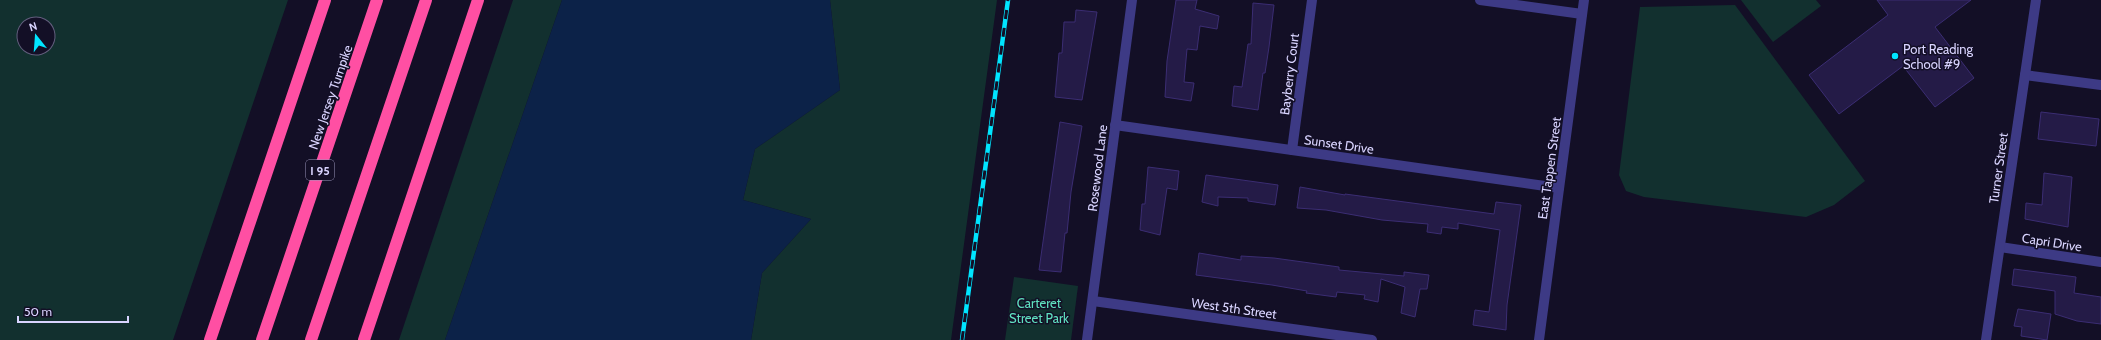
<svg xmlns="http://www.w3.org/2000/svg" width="2101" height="340" viewBox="0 0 2101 340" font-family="Cabin,sans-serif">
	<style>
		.green { fill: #12302f; fill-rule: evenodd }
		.water { fill: #0c2248 }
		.building { fill: #241b47; stroke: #3b2d73 }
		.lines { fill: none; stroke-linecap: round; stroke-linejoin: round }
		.street { stroke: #3d3a85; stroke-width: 10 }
		.highway { stroke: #ff4fa3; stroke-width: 12 }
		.rail-casing { stroke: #00e5ff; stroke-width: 4.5 }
		.rail { stroke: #130f26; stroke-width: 3; stroke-dasharray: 9; stroke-linecap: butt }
		.poi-dot { fill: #00e5ff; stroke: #130f26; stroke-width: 1.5 }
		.labels { text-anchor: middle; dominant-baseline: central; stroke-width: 3; stroke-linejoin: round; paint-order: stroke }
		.shield { fill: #130f26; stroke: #9e99be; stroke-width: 1 }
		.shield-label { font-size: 12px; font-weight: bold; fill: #d9d4ff }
		.poi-label { font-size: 13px; fill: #d9d4ff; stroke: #130f26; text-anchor: start }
		.street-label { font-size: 13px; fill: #d9d4ff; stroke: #130f26 }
		.park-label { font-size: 13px; fill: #5fe0c0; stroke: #130f26 }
	</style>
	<rect width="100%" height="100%" fill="#130f26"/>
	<g class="green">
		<path d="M0 0H288L173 340H0ZM24 24H48V48H24Z"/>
		<path d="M513 0H562L445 340H399Z"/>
		<path d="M830 0H997L951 340H751L762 273 811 219 743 200 755 149 840 90Z"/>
		<path d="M1741 0H1816L1821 6 1773 42Z"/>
		<path d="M1735 5 1865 181 1834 205 1806 217 1644 197 1626 191 1619 175 1640 7Z"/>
		<path d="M1014 277 1078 286 1071 340H1005Z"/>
	</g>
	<path class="water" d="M562 0H830L840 90 755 149 743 200 811 219 762 273 751 340H445Z"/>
	<g class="building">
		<path d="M1176 0H1197L1195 9 1219 16 1217 29 1200 26 1197 50 1187 49 1184 82 1194 83 1191 101 1165 97 1167 61Z"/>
		<path d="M1877 0H1971L1935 27 1974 78 1935 107 1903 66 1839 114 1809 75 1888 15Z"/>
		<path d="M1253 3 1274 5 1269 47 1265 73H1263L1258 110 1232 106 1234 86 1242 87 1248 44H1251Z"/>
		<path d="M1076 10 1097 12 1082 100 1055 97 1059 53H1062L1064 22H1075Z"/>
		<path d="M2041 112 2099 119 2096 146 2038 139Z"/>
		<path d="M1060 122 1082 126 1071 192 1067 233H1065L1061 272 1039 270Z"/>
		<path d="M1148 167 1179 171 1177 190 1167 188 1160 235 1140 230 1142 204H1145Z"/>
		<path d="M2044 173 2072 177 2068 227 2025 219 2026 203 2042 205Z"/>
		<path d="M1206 175 1278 185 1275 205 1248 201V198L1218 197V206L1202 202Z"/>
		<path d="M1300 187 1345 195V194L1494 214 1496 202 1521 205 1507 305 1506 330 1473 325 1475 310 1489 312 1500 230 1458 223V229L1442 227 1441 234 1427 232 1428 224 1382 220 1326 210 1297 208Z"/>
		<path d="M1199 253 1241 260V256L1274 258 1339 267V270L1404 276V272L1429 275 1427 289H1420L1415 317 1401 313 1405 287 1381 279 1378 302 1364 299 1365 295 1337 292 1336 297 1306 293 1307 291 1272 285 1196 275Z"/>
		<path d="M2014 269 2076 277 2074 293 2101 297V324L2077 321 2055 314V291L2012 285Z"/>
		<path d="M2018 309 2051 314 2047 340 2021 336 2022 327 2014 326Z"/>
	</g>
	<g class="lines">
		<g class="street">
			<path d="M1480 0 1582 14"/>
			<path d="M2025 75 2101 85"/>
			<path d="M1115 125 1559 188"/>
			<path d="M1292 150 1312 0"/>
			<path d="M2000 247 2101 262"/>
			<path d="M1093 301 1372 340"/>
			<path d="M1087 340 1132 0"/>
			<path d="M1539 340 1584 0"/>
			<path d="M1986 340 2036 0"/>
		</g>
		<g class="highway">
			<path d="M210 340 325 0"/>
			<path d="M262 340 377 0"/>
			<path d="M311 340 426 0"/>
			<path d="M364 340 478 0"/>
		</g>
		<g class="rail-casing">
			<path id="rail" d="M962 340 1008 0"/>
		</g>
		<use href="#rail" class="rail"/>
	</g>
	<circle class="poi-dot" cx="1895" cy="56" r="4"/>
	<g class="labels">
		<rect class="shield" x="306" y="160" width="28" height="20" rx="3"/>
		<g class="shield-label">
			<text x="320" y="170">I 95</text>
		</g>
		<g class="poi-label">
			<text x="1903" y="49">Port Reading<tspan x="1903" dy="15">School #9</tspan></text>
		</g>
		<g class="street-label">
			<text transform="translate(1289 74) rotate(-83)">Bayberry Court</text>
			<text transform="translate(330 97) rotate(-71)">New Jersey Turnpike</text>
			<text transform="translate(1339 144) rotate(8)">Sunset Drive</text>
			<text transform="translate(1097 168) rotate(-83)">Rosewood Lane</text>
			<text transform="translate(1549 168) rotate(-82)">East Tappen Street</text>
			<text transform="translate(1998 168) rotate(-82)">Turner Street</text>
			<text transform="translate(2052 242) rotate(9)">Capri Drive</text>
			<text transform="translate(1234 308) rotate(8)">West 5th Street</text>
		</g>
		<g class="park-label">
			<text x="1039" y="303">Carteret<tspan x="1039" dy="15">Street Park</tspan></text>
		</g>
	</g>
	<g transform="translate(36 36) rotate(343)"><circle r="19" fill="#130f26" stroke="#625e7d"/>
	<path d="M0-3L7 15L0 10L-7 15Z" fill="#00e5ff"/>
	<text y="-6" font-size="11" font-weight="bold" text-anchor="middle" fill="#d9d4ff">N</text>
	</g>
	<path d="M18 316v6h110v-6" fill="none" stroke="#d9d4ff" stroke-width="2"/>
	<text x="24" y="316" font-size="12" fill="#d9d4ff" stroke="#130f26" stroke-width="3" paint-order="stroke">50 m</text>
</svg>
